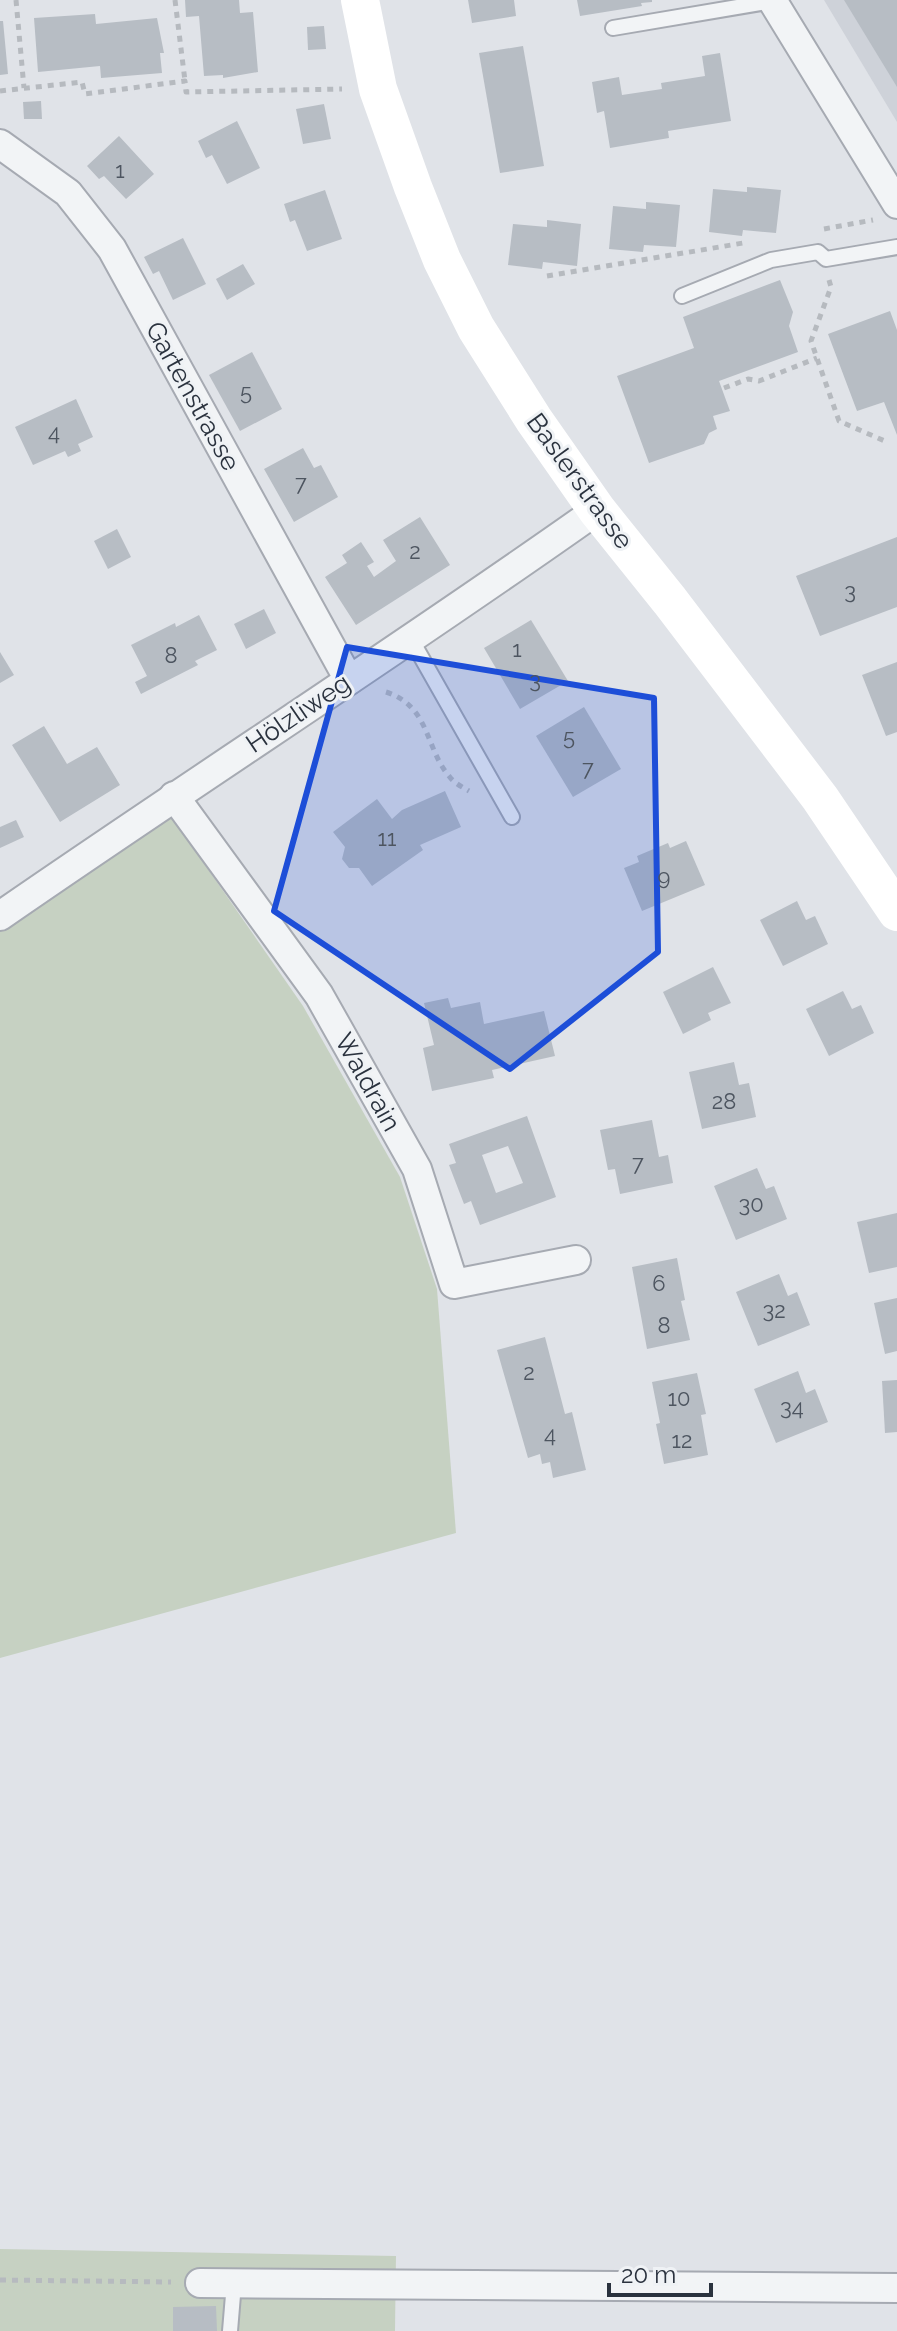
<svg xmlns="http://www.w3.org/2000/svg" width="897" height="2331" viewBox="0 0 897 2331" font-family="Raleway,sans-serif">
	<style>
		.built { fill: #ced2d9 }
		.green { fill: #c6d1c2 }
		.building { fill: #b7bdc4; fill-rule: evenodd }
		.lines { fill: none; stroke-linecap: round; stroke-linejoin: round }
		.lane-casing { stroke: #a6aab2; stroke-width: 18 }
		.street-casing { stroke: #a6aab2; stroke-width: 32 }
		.path { stroke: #b6babf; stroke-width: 5; stroke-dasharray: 6 6; stroke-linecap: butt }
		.lane { stroke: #f2f4f6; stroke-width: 14 }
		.street { stroke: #f2f4f6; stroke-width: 28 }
		.secondary { stroke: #fff; stroke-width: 38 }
		.marked { fill: #1d4ed8; fill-opacity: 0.2; stroke: #1d4ed8; stroke-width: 6; stroke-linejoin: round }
		.labels { text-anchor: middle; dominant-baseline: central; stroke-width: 6; stroke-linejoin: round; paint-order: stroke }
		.number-label { font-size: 22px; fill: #4d5560 }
		.street-label { font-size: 26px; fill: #2a323e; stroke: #eff2f5 }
	</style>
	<rect width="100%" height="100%" fill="#e0e3e8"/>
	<path class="built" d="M824 0H897V122Z"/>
	<g class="green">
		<path d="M169 813 303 1006 400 1177 437 1289 456 1533 0 1658V928Z"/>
		<path d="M0 2249 396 2256 395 2331H0Z"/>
	</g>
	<g class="building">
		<path d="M185 0H239L240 13 253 12 258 72 223 78V75L204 76 199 16 186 17Z"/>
		<path d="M468 0H514L516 16 472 23Z"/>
		<path d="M577 0H652V2L641 3 642 6 580 16Z"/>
		<path d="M844 0H897V87Z"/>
		<path d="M95 14 96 24 157 18 164 53H160L162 73 101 78 100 66 38 72 34 18Z"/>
		<path d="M0 21H3L8 74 0 75Z"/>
		<path d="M324 26 326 49 308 50 307 27Z"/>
		<path d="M523 46 544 166 500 173 479 53Z"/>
		<path d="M720 53 731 121 668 131 669 138 610 148 604 111 597 113 592 82 619 77 622 95 662 89 661 83 705 76 702 56Z"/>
		<path d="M41 101 42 119H24L23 102Z"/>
		<path d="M324 104 331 139 303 144 296 109Z"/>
		<path d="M237 121 260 168 227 184 212 155 206 158 198 141Z"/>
		<path d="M119 136 154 174 126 199 104 176 99 179 87 166Z"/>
		<path d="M747 187 781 190 776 233 743 230 742 236 709 232 713 189 747 192Z"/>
		<path d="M325 190 342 239 307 251 295 220 290 222 284 204Z"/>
		<path d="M646 202 680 205 676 247 644 245 643 252 609 249 613 206 646 209Z"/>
		<path d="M547 220 581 224 577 266 543 262 542 269 508 265 513 224 547 227Z"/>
		<path d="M183 238 206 284 173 300 159 271 153 274 144 257Z"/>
		<path d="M243 264 255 284 227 300 216 279Z"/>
		<path d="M780 280 793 312 789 326 798 352 719 381 730 411 713 416 717 429 709 433 704 444 649 463 617 376 694 348 683 317Z"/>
		<path d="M890 311 897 330V435L884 402 857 411 828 334Z"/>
		<path d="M252 352 282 409 240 431 209 375Z"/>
		<path d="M76 399 93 437 78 444 81 451 68 457 65 451 33 465 15 427Z"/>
		<path d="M303 448 314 468 321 465 338 497 294 522 264 469Z"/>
		<path d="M420 517 450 565 356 625 325 577 347 563 342 555 361 542 374 562 367 566 374 577 396 561 383 540Z"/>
		<path d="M117 529 131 557 108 569 94 541Z"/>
		<path d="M897 537V607L820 636 796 576Z"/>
		<path d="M264 609 276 633 246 649 234 624Z"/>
		<path d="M199 615 217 650 195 661 198 665 141 694 135 682 147 676 131 645 175 623 176 627Z"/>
		<path d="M531 620 568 681 520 709 484 648Z"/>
		<path d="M0 652 14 675 0 683Z"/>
		<path d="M897 662V732L886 736 862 675Z"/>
		<path d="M584 707 621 769 573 797 536 736Z"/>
		<path d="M44 726 67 764 97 747 120 785 60 822 12 745Z"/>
		<path d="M445 791 461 827 420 845 423 850 372 886 359 868H349L342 859 345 847 333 832 377 799 392 819 402 810Z"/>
		<path d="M16 820 24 837 0 848V827Z"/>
		<path d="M686 841 705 885 642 911 624 868 639 862 637 856 668 843 670 848Z"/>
		<path d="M797 901 806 920 815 916 828 944 783 966 760 920Z"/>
		<path d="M713 967 731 1003 708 1013 711 1020 683 1034 663 992Z"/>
		<path d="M843 991 852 1009 861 1005 874 1033 829 1056 806 1009Z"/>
		<path d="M448 998 451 1008 480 1002 484 1024 544 1011 555 1056 492 1070 494 1078 432 1091 423 1048 434 1045 424 1003Z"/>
		<path d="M734 1062 739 1085 749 1083 756 1117 702 1129 689 1072Z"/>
		<path d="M527 1116 556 1197 480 1225 471 1201 464 1204 449 1165 456 1163 449 1144ZM508 1146 523 1183 496 1193 482 1155Z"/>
		<path d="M652 1120 659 1157 668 1155 673 1183 620 1194 615 1169 608 1170 600 1130Z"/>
		<path d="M757 1168 766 1189 774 1186 787 1219 736 1240 714 1186Z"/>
		<path d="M897 1213V1267L869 1273 857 1222Z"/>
		<path d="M677 1258 685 1300 681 1301 690 1340 647 1349 632 1267Z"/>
		<path d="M779 1274 788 1296 797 1292 810 1325 758 1346 736 1292Z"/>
		<path d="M897 1298V1351L885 1354 874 1303Z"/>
		<path d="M545 1337 565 1414 572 1412 586 1470 553 1478 550 1462 542 1464 540 1454 528 1458 497 1350Z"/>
		<path d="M798 1371 806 1393 815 1389 828 1422 776 1443 754 1389Z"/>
		<path d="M697 1373 706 1414 701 1415 708 1455 664 1464 656 1424 660 1423 652 1382Z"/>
		<path d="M897 1380V1432L885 1433 882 1381Z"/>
		<path d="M216 2306 217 2331H173V2307Z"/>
	</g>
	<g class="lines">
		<g class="lane-casing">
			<g id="lane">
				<path d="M613 28 773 1"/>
				<path d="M682 296 771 260 818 252 826 259 897 247"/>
				<path d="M411 639 512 817"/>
				<path d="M230 2331 234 2283"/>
			</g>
		</g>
		<g class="street-casing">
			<g id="street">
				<path d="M772 0 897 204"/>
				<path d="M0 144 68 193 112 249 349 680"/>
				<path d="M174 796 319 995 417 1169 454 1284 576 1260"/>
				<path d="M0 916C198 779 401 649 597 510"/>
				<path d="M200 2283 897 2288"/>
			</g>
		</g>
		<g class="path">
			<path d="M16 0 24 88"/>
			<path d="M175 0 185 81"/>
			<path d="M0 91 82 82 85 94 185 81 186 92 342 89"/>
			<path d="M824 229 873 220"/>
			<path d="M547 276 743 243"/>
			<path d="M829 280 831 287 811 341 839 421 887 442"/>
			<path d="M724 388 748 379 759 381 817 358"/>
			<path d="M386 692C430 706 425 748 449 776 454 783 462 787 469 791"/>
			<path d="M0 2280 171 2282"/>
		</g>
		<use href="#lane" class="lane"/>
		<use href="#street" class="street"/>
		<path class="secondary" d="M360 0 378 89 413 187 442 260 476 328 534 420 597 510 670 601 820 798 897 912"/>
	</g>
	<path class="marked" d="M347 647 654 698 658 952 510 1069 274 911Z"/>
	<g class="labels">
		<g class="number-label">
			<text x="120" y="170">1</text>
			<text x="246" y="392">5</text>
			<text x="54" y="432">4</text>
			<text x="301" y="483">7</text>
			<text x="415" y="551">2</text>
			<text x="850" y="591">3</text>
			<text x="517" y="649">1</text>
			<text x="171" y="655">8</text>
			<text x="535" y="680">3</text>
			<text x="569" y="737">5</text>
			<text x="588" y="768">7</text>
			<text x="387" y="838">11</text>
			<text x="664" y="877">9</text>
			<text x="724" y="1101">28</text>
			<text x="638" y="1163">7</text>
			<text x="751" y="1204">30</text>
			<text x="659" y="1283">6</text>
			<text x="774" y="1310">32</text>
			<text x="664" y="1325">8</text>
			<text x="529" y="1372">2</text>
			<text x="679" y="1398">10</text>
			<text x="792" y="1407">34</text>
			<text x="550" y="1434">4</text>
			<text x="682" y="1440">12</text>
		</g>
		<g class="street-label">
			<text transform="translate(193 396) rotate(61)">Gartenstrasse</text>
			<text transform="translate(580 481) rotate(54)">Baslerstrasse</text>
			<text transform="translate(298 713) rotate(-34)">Hölzliweg</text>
			<text transform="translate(368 1082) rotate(61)">Waldrain</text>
		</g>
	</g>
	<path d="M609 2283v12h102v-12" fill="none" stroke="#2a323e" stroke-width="4"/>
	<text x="621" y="2283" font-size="24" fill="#2a323e" stroke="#eff2f5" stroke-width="6" paint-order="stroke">20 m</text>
</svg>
